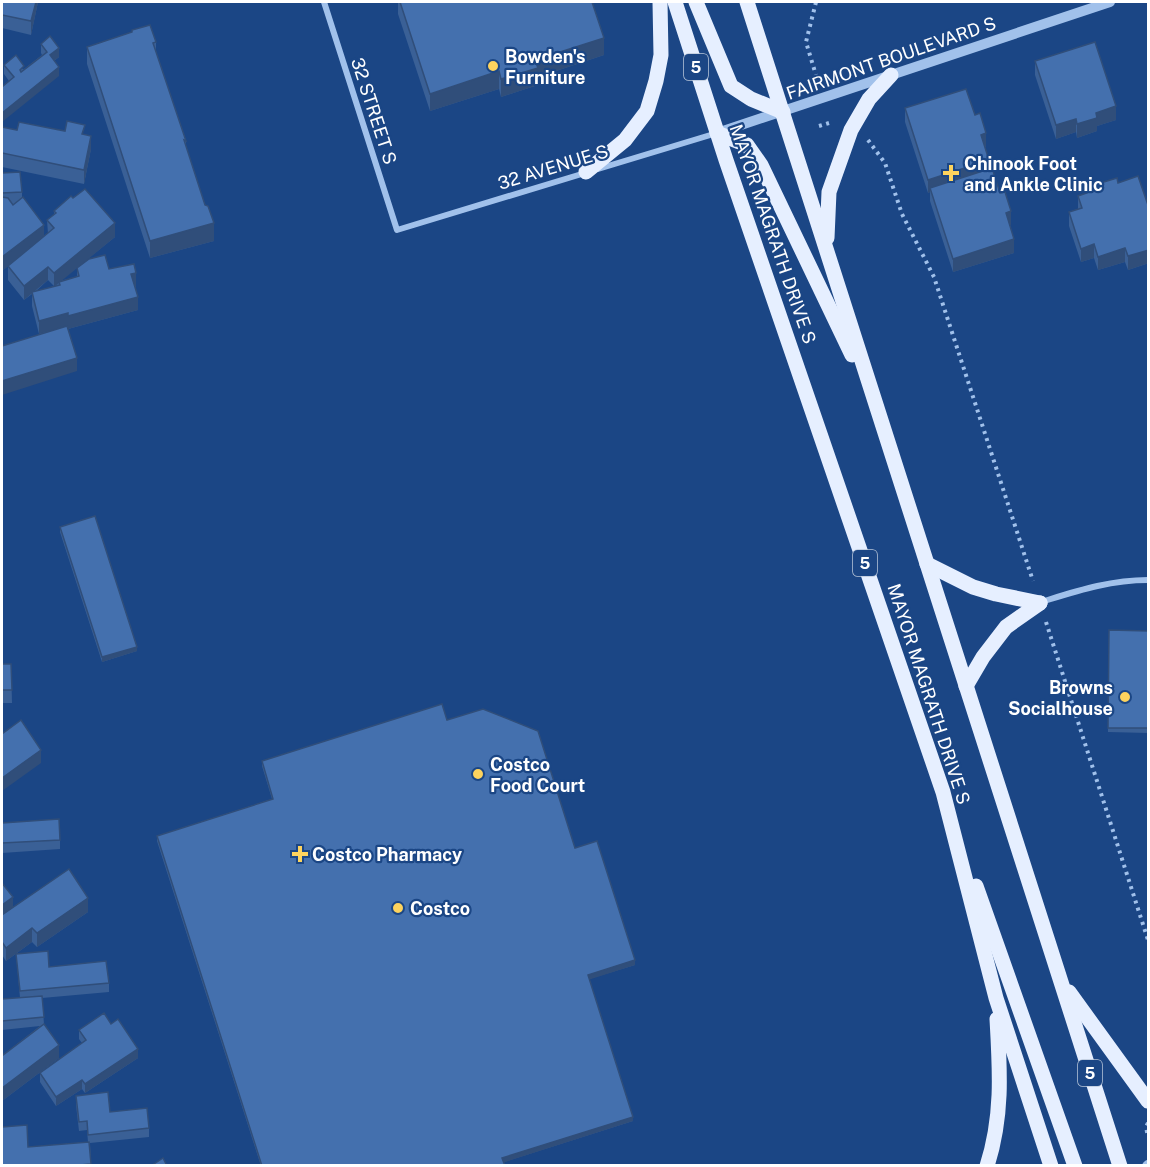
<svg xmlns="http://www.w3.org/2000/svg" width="1150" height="1167" viewBox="0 0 1150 1167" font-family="'Public Sans',sans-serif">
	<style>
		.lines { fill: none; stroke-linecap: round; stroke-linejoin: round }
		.path { stroke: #a1c1eb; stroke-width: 4; stroke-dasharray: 3 4.5; stroke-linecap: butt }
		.minor { stroke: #a1c1eb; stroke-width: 6 }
		.tertiary { stroke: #a1c1eb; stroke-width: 10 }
		.primary { stroke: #e6efff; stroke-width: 15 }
		.wall { fill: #3a6096; fill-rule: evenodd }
		.shaded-wall { fill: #304e7a }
		.building { fill: #4470ae; stroke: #304e7a; stroke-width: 1.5 }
		.poi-dot { fill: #fdd35e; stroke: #1b4685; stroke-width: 2 }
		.labels { text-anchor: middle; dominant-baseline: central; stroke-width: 4.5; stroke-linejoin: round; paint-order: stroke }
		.shield { fill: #1b4685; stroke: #bbc8da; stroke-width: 1.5 }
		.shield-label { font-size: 16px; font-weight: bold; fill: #fff }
		.poi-label { font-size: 18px; font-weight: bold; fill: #fff; stroke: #1b4685; text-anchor: start }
		.street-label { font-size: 18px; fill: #fff; stroke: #1b4685 }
	</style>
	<rect width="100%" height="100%" fill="#1b4685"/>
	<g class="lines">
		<g class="path">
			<path d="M816 2 806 42 818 82"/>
			<path d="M819 126 829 123"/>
			<path d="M868 140 885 163 902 214 934 277 1033 581"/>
			<path d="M1046 622 1148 940"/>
			<path d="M1148 1123 1146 1127 1148 1137"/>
		</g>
		<g class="minor">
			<path d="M324 2 397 230 585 173"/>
			<path d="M598 169 717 133"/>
			<path d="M1041 602C1077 591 1110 580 1148 580"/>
		</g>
		<g class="tertiary">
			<path d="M717 133 1110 2"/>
			<path d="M1147 1166 1148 1165"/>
		</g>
		<g class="primary">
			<path d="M675 2 726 160 943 792 996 998 1051 1166"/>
			<path d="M696 2 731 86 751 99 783 112"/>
			<path d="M747 2 1120 1166"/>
			<path d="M717 133 747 145 761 165 852 355"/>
			<path d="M586 172 625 140 647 111 656 81 661 55 660 2"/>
			<path d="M827 238 829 192 851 130 869 99 891 75"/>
			<path d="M927 564 973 587 996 594 1040 603"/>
			<path d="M966 686 983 657 1006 627 1040 603"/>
			<path d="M976 886 1075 1166"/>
			<path d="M1069 992 1148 1101"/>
			<path d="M987 1166C1003 1116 1000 1071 997 1019"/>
		</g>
	</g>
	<g class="wall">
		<path d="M2 2H38L31 35 2 28Z"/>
		<path d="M398 2H592L604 55 538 77V85L501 97 499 89 430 111 398 14Z"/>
		<path d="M156 42V51L186 141V147L205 205 214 241 150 258 87 64V47Z"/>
		<path d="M41 44 59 57 54 61 59 76 9 81 4 74V65L24 69 42 55 41 53Z"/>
		<path d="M1035 61 1116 120 1097 126V131L1077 138 1076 132 1056 139 1035 75Z"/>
		<path d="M905 108 986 146 985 147 989 169 1000 193 1011 225H1010L1014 253 953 272 930 201V192L928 193 905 122Z"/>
		<path d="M2 130H17L85 134 91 149 84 184 2 167Z"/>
		<path d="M2 173 22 192V197L44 237 48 234 47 220 54 215V211L115 237 60 281 77 277V268L109 269 136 286 135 287 138 310 68 329 67 326 77 371 39 334 32 306V294L24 300 8 280V266L14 261 2 271ZM48 280 54 286 35 292Z"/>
		<path d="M1118 183 1149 208V263L1128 270 1125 262 1098 270 1094 258 1081 262 1069 226V212L1078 209V196L1097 190V184Z"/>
		<path d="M60 527 137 651 102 662 60 532Z"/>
		<path d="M1109 630 1149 631 1148 733 1108 732Z"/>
		<path d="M2 664H11L12 703H2Z"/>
		<path d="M447 720 575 848 635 965 589 979 633 1121 504 1162 505 1166H261L157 841V836L272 799 262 766V761Z"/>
		<path d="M2 823 60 840V849L2 853Z"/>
		<path d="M2 883 13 908 88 912 37 947 32 942 6 961 2 955Z"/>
		<path d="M16 954 49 967 109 983V992L42 998 44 1024 59 1058 2 1101V1053L3 1055 40 1026 2 1030V999L20 998Z"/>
		<path d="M111 1024 138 1058 85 1093 82 1089 56 1106 40 1082V1073L82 1043 79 1039V1030Z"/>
		<path d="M76 1096 110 1112 149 1128V1137L90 1143 91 1166H2V1127L28 1147 88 1142 87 1130 79 1131 76 1105Z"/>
	</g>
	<g class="shaded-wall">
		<path d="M36 2H38L31 35V21Z"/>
		<path d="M604 38V55L538 77V85L501 97V79L535 60Z"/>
		<path d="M59 48V57L50 64V55Z"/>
		<path d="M59 67V76L2 122V113Z"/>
		<path d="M499 71V89L430 111V94Z"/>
		<path d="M1116 106V120L1097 126V131L1077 138V124L1096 113Z"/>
		<path d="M1076 119V132L1056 139V125Z"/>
		<path d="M986 133V146L981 148V135Z"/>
		<path d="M91 136V149L84 184V170Z"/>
		<path d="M989 160V174L930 188V192L928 193V180Z"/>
		<path d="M1011 211V225L1006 226V213Z"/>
		<path d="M115 223V237L54 287V273Z"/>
		<path d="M214 223V241L150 258V241Z"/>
		<path d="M44 225V238L2 271V257Z"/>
		<path d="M1014 239V253L953 272V259Z"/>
		<path d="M1094 244V258L1081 262V249Z"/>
		<path d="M1125 248V262L1098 270V257Z"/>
		<path d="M1149 250V263L1128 270V256Z"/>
		<path d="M48 267V280L24 300V286Z"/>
		<path d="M136 273V286L131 287V274Z"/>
		<path d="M138 297V310L68 329V316Z"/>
		<path d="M68 313V326L39 334V321Z"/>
		<path d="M77 358V371L2 395V381Z"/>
		<path d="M137 647V651L102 662V657Z"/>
		<path d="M41 750V763L2 791V778Z"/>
		<path d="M13 897V910L2 919V905Z"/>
		<path d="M88 898V912L37 947V933Z"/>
		<path d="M32 928V942L6 961V948Z"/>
		<path d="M635 960V965L588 980V975Z"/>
		<path d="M59 1045V1058L2 1101V1088Z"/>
		<path d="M138 1049V1058L85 1093V1084Z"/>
		<path d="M82 1080V1089L56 1106V1097Z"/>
		<path d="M633 1117V1121L502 1163V1158Z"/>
	</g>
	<g class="building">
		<path d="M2 2H36L31 21 2 15Z"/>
		<path d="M400 2H592L604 38 535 60 538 68 501 79 499 71 430 94Z"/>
		<path d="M150 25 156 42 153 43 186 141 184 140 205 205 208 206 214 223 150 241 87 47 132 32V30Z"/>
		<path d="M50 36 59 48 50 55 59 67 2 113V87L14 77 4 65 16 55 24 66 20 70 21 72 47 52 41 44Z"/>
		<path d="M1095 42 1116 106 1096 113 1097 118 1077 124 1076 119 1056 125 1035 61Z"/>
		<path d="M966 89 975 115 980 113 986 133 981 135 989 160 928 180 905 108Z"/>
		<path d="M67 121 85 125 82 134 91 136 84 170 2 153V127L17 130 19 122 65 131Z"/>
		<path d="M992 168 1000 193 1005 192 1011 211 1006 213 1014 239 953 259 930 188Z"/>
		<path d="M20 172 22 192 2 193V173Z"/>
		<path d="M1138 176 1149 208V250L1128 256 1125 248 1098 257 1094 244 1081 249 1069 212 1082 208 1078 196 1098 189 1097 184 1117 178 1118 183Z"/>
		<path d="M85 189 115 223 54 273 48 267 24 286 8 266 54 228 47 220 56 213 54 211 71 196 73 198Z"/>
		<path d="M2 197 8 198 13 205 23 197 44 225 2 257Z"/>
		<path d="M105 255 109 269 134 264 136 273 131 274 138 297 68 316V313L39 321 32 292 60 285 59 282 79 276 77 268 89 259Z"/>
		<path d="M67 326 77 358 2 381V346Z"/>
		<path d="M95 516 137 647 102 657 60 527Z"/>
		<path d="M1109 630 1149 631 1148 728H1108Z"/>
		<path d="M2 664H11L12 690H2Z"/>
		<path d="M442 704 447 720 483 709 538 731 575 848 597 841 635 960 588 975 633 1117 502 1158 505 1166H262L157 836 273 799 262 761Z"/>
		<path d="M21 720 41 750 2 778V734Z"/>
		<path d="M59 819 60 840 2 843V823Z"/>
		<path d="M69 869 88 898 37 933 32 928 6 948 2 942V915Z"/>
		<path d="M2 883 13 897 2 905Z"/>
		<path d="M48 951 49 967 106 961 109 983 20 991 16 954Z"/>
		<path d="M42 996 44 1017 2 1021V999Z"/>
		<path d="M104 1013 111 1024 118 1019 138 1049 85 1084 82 1080 56 1097 40 1073 86 1040 79 1030Z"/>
		<path d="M44 1024 59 1045 2 1088V1053L3 1055Z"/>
		<path d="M108 1092 110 1112 147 1108 149 1128 88 1135 87 1121 79 1122 76 1096Z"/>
		<path d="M27 1125 28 1147 89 1142 91 1164 69 1166H2V1127Z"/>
		<path d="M163 1158 167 1166H151Z"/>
	</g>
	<g class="poi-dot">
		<circle cx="493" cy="66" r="6"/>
		<path d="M948 164h6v6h6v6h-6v6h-6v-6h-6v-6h6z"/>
		<circle cx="1125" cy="697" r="6"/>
		<circle cx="478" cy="774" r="6"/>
		<path d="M297 845h6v6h6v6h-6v6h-6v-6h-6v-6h6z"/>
		<circle cx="398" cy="908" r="6"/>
	</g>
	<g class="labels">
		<g class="shield">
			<rect x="684" y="54" width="24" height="26" rx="4.5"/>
			<rect x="853" y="550" width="24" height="26" rx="4.5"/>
			<rect x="1078" y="1060" width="24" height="26" rx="4.5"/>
		</g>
		<g class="shield-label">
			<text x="696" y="67">5</text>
			<text x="865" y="563">5</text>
			<text x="1090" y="1073">5</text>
		</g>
		<g class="poi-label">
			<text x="505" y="56">Bowden's<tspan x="505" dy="21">Furniture</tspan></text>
			<text x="964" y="163">Chinook Foot<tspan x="964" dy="21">and Ankle Clinic</tspan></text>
			<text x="1113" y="687" text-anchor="end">Browns<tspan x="1113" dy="21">Socialhouse</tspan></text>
			<text x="490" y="764">Costco<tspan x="490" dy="21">Food Court</tspan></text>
			<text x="312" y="854">Costco Pharmacy</text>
			<text x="410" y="908">Costco</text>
		</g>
		<g class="street-label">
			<text transform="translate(891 58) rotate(-19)">FAIRMONT BOULEVARD S</text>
			<text transform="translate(374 111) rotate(72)">32 STREET S</text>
			<text transform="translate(553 167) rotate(-17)">32 AVENUE S</text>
			<text transform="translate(773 234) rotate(71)">MAYOR MAGRATH DRIVE S</text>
			<text transform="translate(929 694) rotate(72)">MAYOR MAGRATH DRIVE S</text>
		</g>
	</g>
	<rect width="1150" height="1167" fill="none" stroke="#ffffff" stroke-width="6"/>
</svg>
